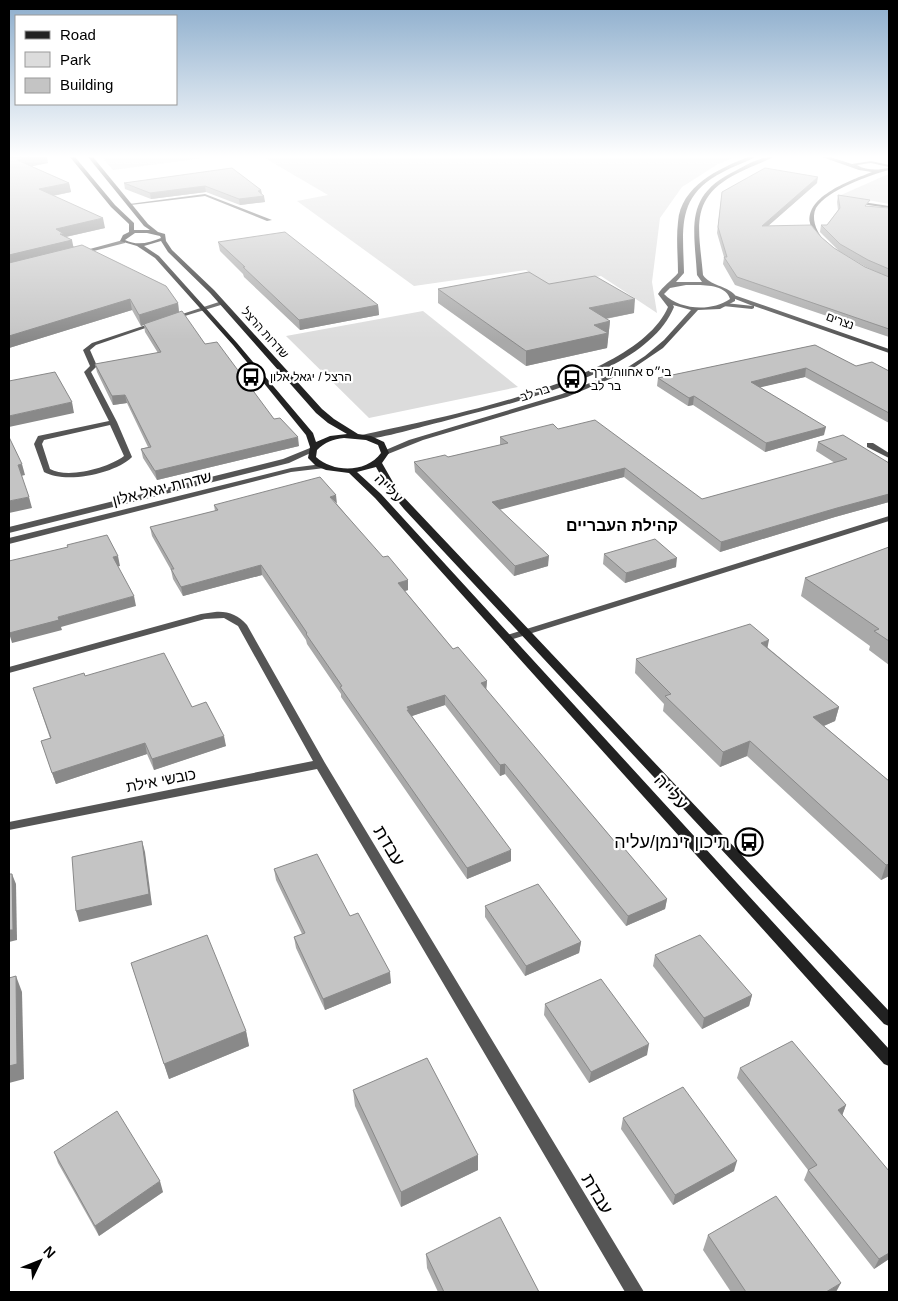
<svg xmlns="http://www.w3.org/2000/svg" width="898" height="1301" viewBox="0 0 898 1301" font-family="Helvetica,'Noto Sans Hebrew',sans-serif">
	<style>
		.green { fill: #dcdcdc }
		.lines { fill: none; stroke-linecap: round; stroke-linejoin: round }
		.minor { fill: #555; fill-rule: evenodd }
		.tertiary { fill: #555; fill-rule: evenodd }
		.secondary { fill: #222; fill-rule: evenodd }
		.wall { fill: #a9a9a9 }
		.shaded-wall { fill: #898989 }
		.building { fill: #c4c4c4; stroke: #898989 }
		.labels { text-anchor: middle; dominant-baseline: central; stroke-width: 4.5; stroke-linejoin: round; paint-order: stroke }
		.far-street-label { font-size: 12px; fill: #000; stroke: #fff }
		.far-poi-label { font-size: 12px; fill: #000; stroke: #fff; text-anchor: start }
		.street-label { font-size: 15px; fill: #000; stroke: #fff }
		.neighbourhood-label { font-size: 16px; font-weight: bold; fill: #000; stroke: #fff }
		.near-street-label { font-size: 18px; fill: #000; stroke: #fff }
		.near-poi-label { font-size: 18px; fill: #000; stroke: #fff; text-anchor: end }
	</style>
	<rect width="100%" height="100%" fill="#fff"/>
	<g class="green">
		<path d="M102 157H211L113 170Z"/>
		<path d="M263 157H736L718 164 682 187 660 218 652 282 657 313 601 276 550 287 526 270 414 286 297 201 328 195Z"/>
		<path d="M889 174V204L841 195 884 176Z"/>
		<path d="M423 311 518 387 369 418 286 336Z"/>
	</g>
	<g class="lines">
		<g class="minor">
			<path d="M822 157H830L852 164 871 161 889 165V167L871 163 857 165C867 171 878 170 889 168V170C870 175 827 190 816 208 811 218 816 230 822 238L819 240C814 236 811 230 810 223 805 196 852 180 872 172L859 170Z"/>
			<path d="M205 194 272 220 267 221 205 196 131 205 129 204Z"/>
			<path d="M856 201 889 206V208L854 203Z"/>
			<path d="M123 240 125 241V243L78 255 75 253Z"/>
			<path d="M730 295H734L889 349V353L754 306V308L752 309 723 306 722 305 725 303 753 306 730 297Z"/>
			<path d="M222 301 225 303 224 304 175 319 170 318Z"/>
			<path d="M155 322 160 323 96 345 90 350 97 366 91 372 117 422 132 457C115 474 65 484 44 472L34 444 38 436 109 421 84 372 90 366 83 350 92 343ZM110 425 124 456C108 468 68 479 50 469L42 444 44 440Z"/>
			<path d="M867 443H873L889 453V458L867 447Z"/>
			<path d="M889 516V521L510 640 507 641 502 638 504 636Z"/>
			<path d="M215 612C228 611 238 615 247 625L325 763 644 1292H625L317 769 9 830V822L313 761 238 626 224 618 205 619 9 673V667L201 614Z"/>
		</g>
		<g class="tertiary">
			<path d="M748 157H755C745 163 733 166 723 172 676 196 683 227 684 273L676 282H702L697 275C694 226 684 195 737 170 748 164 760 157 773 157 762 163 749 167 738 173 688 198 699 228 703 275 710 286 726 285 735 295V301L720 309 698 310 663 348 629 371 567 397 423 440 388 454H385L381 452 409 440 562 394 625 369 645 356 664 340 691 310 673 305 674 307C646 376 506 404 441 422 423 426 378 440 362 439V435C437 418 636 382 668 307L658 294C662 287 672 280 678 273 678 256 676 239 678 222 681 186 718 169 748 157ZM686 285C699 285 726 283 730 299 711 312 680 310 664 294L670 288Z"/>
			<path d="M310 448H316L317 450 289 463 9 533V527L283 459Z"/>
			<path d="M322 464 326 466 325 468 291 472 9 544V538L291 468Z"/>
		</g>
		<path class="secondary" d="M70 157H75L115 205 134 223V230H150L144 226 88 157H93L148 224 158 232 165 234 166 241 172 250 214 290 322 409 334 419 358 434 371 436 384 442 389 453 382 463 398 491 889 1011V1026L884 1024 404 509 390 492 376 467 357 472 381 494 889 1049V1066L884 1064 375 498 349 473 326 470 316 466 308 458 310 447 306 435 233 345 155 258 137 246 120 241 123 235 129 232V224L111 207ZM135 233H147L160 236 161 238C149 243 137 246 125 240ZM161 241 168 252 210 293 316 413 328 423 347 434 330 436 316 442 313 433 237 343 159 256 144 246ZM344 438 366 440 378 445 381 453C366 473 334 473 316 457L317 450C325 442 333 439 344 438Z"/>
	</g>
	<g class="wall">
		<path d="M9 157 48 163 31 166 69 183 71 192 53 196 105 228 66 237 74 247 178 303 179 312 205 344 299 446 157 480 143 458 141 449 148 447 127 403 113 405 97 372 95 364 158 353 145 332 144 325 141 326 132 310 9 348Z"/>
		<path d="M232 168 261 190 262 194 265 202 240 205 206 192 151 199 125 189 124 183Z"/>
		<path d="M817 183 768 226 821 237 834 248 865 267 888 277 866 267 839 251 820 232 821 225H827L838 210 837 202 838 195 868 207 889 208V337L735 285 723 264 724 257 717 233 722 192Z"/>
		<path d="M218 242 378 305 379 315 300 330 244 277 243 274 220 251Z"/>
		<path d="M549 284 634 313 606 319 610 321 607 348 526 366 438 303V289Z"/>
		<path d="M815 345 856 366 889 371V423L805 377 760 387 824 435 765 452 693 405 688 406 657 386 658 378Z"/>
		<path d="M558 429 702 499 835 463 816 451 818 442 889 463V502L835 517 720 552 624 477 499 509 548 566 514 576 415 472 414 462 448 457 500 445V437Z"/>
		<path d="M337 504 408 590 405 591 453 649 487 681 486 690 615 842 667 899 665 909 626 926 505 774 500 776 445 705 412 716 511 861 467 879 341 697V694L307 644 306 640 262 575 183 596 173 579 171 570 152 536 150 527 215 511 214 505Z"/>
		<path d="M889 547V665L869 650 870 646 801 596 805 578Z"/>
		<path d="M604 554 676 567 625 583 603 564Z"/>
		<path d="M767 647 839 707 835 721 824 726 889 781V876L881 880 747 756 720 767 663 711 664 704 635 673 636 659Z"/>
		<path d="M85 676 192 707 226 746 154 770 147 754 56 784 41 741 50 738 33 688Z"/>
		<path d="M274 869 350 916 391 983 325 1010 296 948 294 937 302 934 276 880Z"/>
		<path d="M485 906 581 942 579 953 525 976 485 917Z"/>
		<path d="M655 955 752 995 749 1006 702 1029 653 966Z"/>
		<path d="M131 963 246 1031 249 1046 169 1079Z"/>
		<path d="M545 1004 647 1055 589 1083 544 1015Z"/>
		<path d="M740 1068 846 1105 842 1115 889 1259 874 1269 804 1180 808 1170 737 1078Z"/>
		<path d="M353 1090 478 1170 401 1207 355 1106Z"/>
		<path d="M623 1118 734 1171 673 1205 621 1129Z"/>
		<path d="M54 1152 163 1192 99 1236 58 1163Z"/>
		<path d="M708 1235 836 1292H731L703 1250Z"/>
		<path d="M426 1254 539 1292H438L427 1268Z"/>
	</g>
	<g class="shaded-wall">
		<path d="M31 157H47L48 163 19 169 17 160Z"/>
		<path d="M818 177 817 183 760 233 762 226Z"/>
		<path d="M69 183 71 192 41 198 39 189Z"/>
		<path d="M205 186 206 192 151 199 150 193Z"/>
		<path d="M261 190 262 196H264L265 202 240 205 239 199 258 191Z"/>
		<path d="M103 218 105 228 65 237 72 240 74 250 9 266V255L56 229Z"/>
		<path d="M130 299 132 310 9 348V336Z"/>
		<path d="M635 299 634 313 588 322 589 308Z"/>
		<path d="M178 303 179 313 141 326 139 315Z"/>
		<path d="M378 305 379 315 300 330 299 320Z"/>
		<path d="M610 321 607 348 526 366V351L594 325Z"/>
		<path d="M806 368 805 377 749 390 751 382Z"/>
		<path d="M125 395 127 403 113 405 112 396Z"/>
		<path d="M694 396 693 405 688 406 689 398Z"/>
		<path d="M72 402 74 413 9 427V416Z"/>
		<path d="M826 427 824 435 765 452 766 443Z"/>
		<path d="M298 437 299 446 157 480 155 471Z"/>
		<path d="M22 464 25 475 21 476 18 465Z"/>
		<path d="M625 468 624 477 491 512 492 502Z"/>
		<path d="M889 494V502L835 517 720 552 721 542 837 508Z"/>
		<path d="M336 495 337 504 330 497Z"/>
		<path d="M29 497 32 508 9 513V501Z"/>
		<path d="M118 556 120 566 116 567 113 557Z"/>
		<path d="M549 556 548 566 514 576 515 566Z"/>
		<path d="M677 558 676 567 625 583 626 573Z"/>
		<path d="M261 565 262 575 183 596 181 587Z"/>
		<path d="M408 580V590L398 593V583Z"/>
		<path d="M134 596 136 606 61 627 62 630 12 643 9 633 58 617Z"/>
		<path d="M769 640 766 655 761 643Z"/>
		<path d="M487 681 486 691 481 683Z"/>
		<path d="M445 695V705L409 717 407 707Z"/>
		<path d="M839 707 835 721 809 732 813 717Z"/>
		<path d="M224 736 226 746 154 770 152 759Z"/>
		<path d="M750 741 747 756 720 767 723 752Z"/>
		<path d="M145 743 147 754 56 784 52 773Z"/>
		<path d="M505 764V774L500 776V765Z"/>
		<path d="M142 841 145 852 152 905 79 922 76 911Z"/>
		<path d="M511 850V861L467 879V868Z"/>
		<path d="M889 864V876L881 880 886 865Z"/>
		<path d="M12 874 16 884 17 940 9 942Z"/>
		<path d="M667 899 665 909 626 926 628 916Z"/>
		<path d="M581 942 579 953 525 976 526 966Z"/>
		<path d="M390 972 391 983 325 1010 323 999Z"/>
		<path d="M16 976 22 992 24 1079 9 1083V1066Z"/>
		<path d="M752 995 749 1006 702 1029 704 1018Z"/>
		<path d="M246 1031 249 1046 169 1079 164 1064Z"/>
		<path d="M649 1044 647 1055 589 1083 591 1072Z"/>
		<path d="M846 1105 842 1116 838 1110Z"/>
		<path d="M478 1155V1170L401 1207V1192Z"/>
		<path d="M737 1161 734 1171 673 1205 675 1195Z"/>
		<path d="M160 1181 163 1192 99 1236 95 1226Z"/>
		<path d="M889 1253V1259L874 1269 879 1259Z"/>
		<path d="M841 1283 836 1292H826Z"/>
	</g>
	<g class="building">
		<path d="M9 157H31L17 160 69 183 39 189 103 218 56 229 64 234H60L72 240 9 255Z"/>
		<path d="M232 168 261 190 258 191 264 196 239 199 205 186 150 193 124 183Z"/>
		<path d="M765 168 818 177 762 226 811 225 821 237 834 248 865 267 889 277V329L737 277 724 257H727L718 227 722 192Z"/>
		<path d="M838 195 870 200 865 206 889 208V269L868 260 840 244 821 225H827L840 208Z"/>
		<path d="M285 232 378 305 299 320 243 267H245L218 242Z"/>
		<path d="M82 245 166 286 178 303 139 315 130 299 9 336V263Z"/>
		<path d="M529 272 549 284 595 276 635 299 589 308 610 321 594 325 608 333 526 351 438 289Z"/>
		<path d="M182 311 205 344 217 342 274 419 280 418 298 437 155 471 141 449 151 447 125 395 112 396 95 364 161 352 144 324Z"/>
		<path d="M815 345 856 366 872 362 889 371V413L806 368 751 382 826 427 766 443 694 396 689 398 658 378Z"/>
		<path d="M55 372 72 402 9 416V381Z"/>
		<path d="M595 420 702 499 847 459 818 442 843 435 889 463V494L837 508 721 542 625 468 492 502 549 556 515 566 414 462 445 455 448 457 508 443 500 437 553 424 558 429Z"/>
		<path d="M9 437 22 464 18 465 29 497 9 501Z"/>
		<path d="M320 477 336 495 330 497 383 557 388 556 408 580 398 583 453 649 458 647 487 681 481 683 615 842 618 841 667 899 628 916 505 764 500 765 445 695 407 707 409 710H407L511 850 467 868 340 687 342 686 306 634 307 633 261 565 181 587 171 569H174L150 527 218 510 214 505Z"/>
		<path d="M107 535 118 556 113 557 134 596 58 617 59 620 9 633V561L68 547 67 545Z"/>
		<path d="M655 539 677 558 626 573 604 554Z"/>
		<path d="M889 547V641L874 631 879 629 805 578Z"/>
		<path d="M750 624 769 640 761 643 839 707 813 717 889 781V864L886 865 750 741 723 752 665 696 671 694 636 659Z"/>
		<path d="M164 653 192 707 206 702 224 736 152 759 145 743 52 773 41 741 51 738 33 688 84 673 85 676Z"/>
		<path d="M142 841 149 894 76 911 72 857Z"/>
		<path d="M317 854 350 916 358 913 390 972 323 999 294 937 305 933 274 869Z"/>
		<path d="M9 874H12L13 930H9Z"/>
		<path d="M538 884 581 942 526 966 485 906Z"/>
		<path d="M207 935 246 1031 164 1064 131 963Z"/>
		<path d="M700 935 752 995 704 1018 655 955Z"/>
		<path d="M16 976 17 1064 9 1066V978Z"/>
		<path d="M601 979 649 1044 591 1072 545 1004Z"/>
		<path d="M792 1041 846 1105 838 1110 889 1171V1253L879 1259 808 1170 817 1165 740 1068Z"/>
		<path d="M427 1058 478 1155 401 1192 353 1090Z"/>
		<path d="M683 1087 737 1161 675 1195 623 1118Z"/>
		<path d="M117 1111 160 1181 95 1226 54 1152Z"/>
		<path d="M776 1196 841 1283 826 1292H746L708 1235Z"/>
		<path d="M500 1217 539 1292H444L426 1254Z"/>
	</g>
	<linearGradient id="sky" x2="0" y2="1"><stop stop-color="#8cadcc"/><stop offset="0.46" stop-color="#fff"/><stop offset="1" stop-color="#fff" stop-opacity="0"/></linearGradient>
	<rect width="898" height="340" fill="url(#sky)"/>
	<defs>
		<g id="bus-ring" transform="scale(1.4375)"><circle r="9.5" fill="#fff" stroke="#000" stroke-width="1.5"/><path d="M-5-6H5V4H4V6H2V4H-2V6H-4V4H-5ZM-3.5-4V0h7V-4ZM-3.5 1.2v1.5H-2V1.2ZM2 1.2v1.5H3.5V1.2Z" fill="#000"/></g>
	</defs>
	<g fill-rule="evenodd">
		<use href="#bus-ring" x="251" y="377"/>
		<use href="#bus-ring" x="572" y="379"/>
		<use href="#bus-ring" x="749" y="842"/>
	</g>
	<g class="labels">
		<g class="far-street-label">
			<text transform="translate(840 321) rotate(20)">נצרים</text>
			<text transform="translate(265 333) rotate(48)">שדרות הרצל</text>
			<text transform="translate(535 393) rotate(-18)">בר לב</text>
		</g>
		<g class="far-poi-label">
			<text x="591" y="372">בי״ס אחווה/דרך<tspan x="591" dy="14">בר לב</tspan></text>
			<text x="270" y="377">הרצל / יגאל אלון</text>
		</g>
		<g class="street-label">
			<text transform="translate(162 488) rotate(-14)">שדרות יגאל אלון</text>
			<text transform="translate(389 488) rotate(47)">עלייה</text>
			<text transform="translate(161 780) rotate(-11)">כובשי אילת</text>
		</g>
		<g class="neighbourhood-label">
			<text x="622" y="525">קהילת העבריים</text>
		</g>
		<g class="near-street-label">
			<text transform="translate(671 792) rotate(48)">עלייה</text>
			<text transform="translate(389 846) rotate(59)">עבדת</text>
			<text transform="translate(597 1194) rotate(59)">עבדת</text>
		</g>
		<g class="near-poi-label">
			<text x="730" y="842">תיכון זינמן/עליה</text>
		</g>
	</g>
	<rect width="898" height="1301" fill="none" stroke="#000000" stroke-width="20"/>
	<rect x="15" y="15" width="162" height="90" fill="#ffffff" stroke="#999999"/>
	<rect x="25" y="31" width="25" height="8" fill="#222222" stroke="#999999"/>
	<text x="60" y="40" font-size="15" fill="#000000">Road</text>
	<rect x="25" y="52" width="25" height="15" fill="#dcdcdc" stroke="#999999"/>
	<text x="60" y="65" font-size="15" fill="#000000">Park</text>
	<rect x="25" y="78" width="25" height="15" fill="#c4c4c4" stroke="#999999"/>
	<text x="60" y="90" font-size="15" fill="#000000">Building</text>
	<g transform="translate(40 1261) rotate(47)" stroke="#ffffff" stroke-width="4" paint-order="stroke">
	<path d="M0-4L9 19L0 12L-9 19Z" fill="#000000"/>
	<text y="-8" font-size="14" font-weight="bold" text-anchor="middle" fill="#000000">N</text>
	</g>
</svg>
